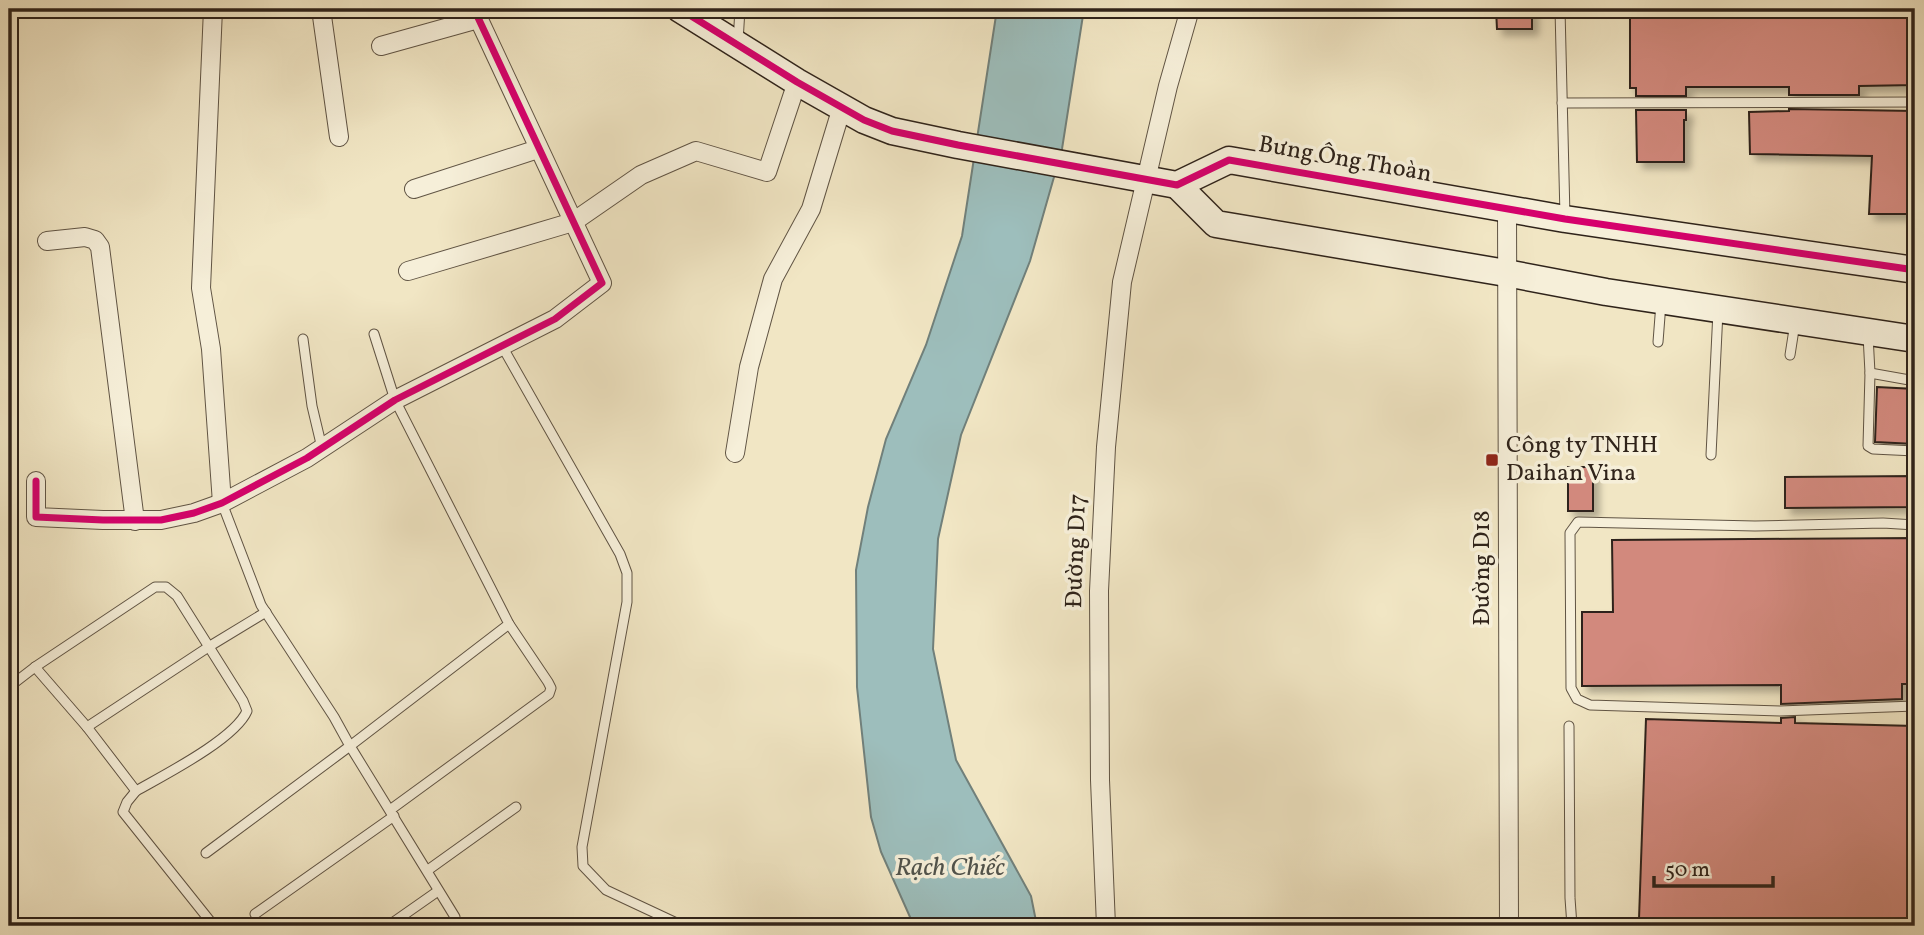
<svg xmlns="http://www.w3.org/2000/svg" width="1924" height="935" viewBox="0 0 1924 935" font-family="Vollkorn,serif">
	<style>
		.water { fill: #9dbebc; stroke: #71807b; stroke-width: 2 }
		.building { fill: #d2897d; stroke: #2f231a; stroke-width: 2; filter: url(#shadow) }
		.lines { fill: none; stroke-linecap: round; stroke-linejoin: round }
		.lane-casing { stroke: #605444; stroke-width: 11 }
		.street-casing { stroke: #605444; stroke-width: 20 }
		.secondary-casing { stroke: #2f231a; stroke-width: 29 }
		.lane { stroke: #f6efd9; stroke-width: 9 }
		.street { stroke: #f6efd9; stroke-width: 18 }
		.secondary { stroke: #f6efd9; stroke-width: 26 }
		.cycleway-casing { stroke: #f6efd9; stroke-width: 11 }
		.cycleway { stroke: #d6006c; stroke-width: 7 }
		.poi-dot { fill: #8f2418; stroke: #f6efd9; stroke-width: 2.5 }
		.labels { text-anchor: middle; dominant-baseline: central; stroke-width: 7; stroke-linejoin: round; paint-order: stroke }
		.street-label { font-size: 24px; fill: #2f231a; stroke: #f6efd9 }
		.poi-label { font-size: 24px; fill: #2f231a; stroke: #f6efd9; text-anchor: start }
		.water-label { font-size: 26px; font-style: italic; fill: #50524b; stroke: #f6efd9 }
	</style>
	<defs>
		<filter id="shadow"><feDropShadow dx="6" dy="6" stdDeviation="3.5" flood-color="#0004"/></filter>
	</defs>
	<rect width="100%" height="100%" fill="#f1e6c4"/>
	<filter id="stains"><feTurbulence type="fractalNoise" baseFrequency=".00286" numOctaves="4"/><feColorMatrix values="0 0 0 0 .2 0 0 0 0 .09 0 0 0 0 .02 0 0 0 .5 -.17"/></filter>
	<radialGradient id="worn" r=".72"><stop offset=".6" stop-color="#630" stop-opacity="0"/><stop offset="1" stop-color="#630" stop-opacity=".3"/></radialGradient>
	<path class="water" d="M997 9H1084L1062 149 1030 261 961 435 938 539 933 649 956 760 1031 896 1037 926H914L881 852 871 817 857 687 856 570 868 507 886 439 926 345 962 236Z"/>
	<g class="building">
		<path d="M1496 9H1532V29H1497Z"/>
		<path d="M1630 9H1915V85L1859 86V95H1789V87H1686V96H1636V88H1630Z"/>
		<path d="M1789 109 1915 111V214H1869L1872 156 1750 154 1749 112 1789 111Z"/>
		<path d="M1636 110H1686V120H1684V162H1637Z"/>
		<path d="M1877 387 1915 389V444L1875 442Z"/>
		<rect x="1568" y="467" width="25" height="44"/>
		<path d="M1915 476V507L1785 508V477Z"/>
		<path d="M1915 538V684H1902V699L1781 704V685L1582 686V612H1613L1612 540Z"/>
		<path d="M1795 717V723L1915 726V926L1639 919 1646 719 1781 723V718Z"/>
	</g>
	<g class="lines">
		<g class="lane-casing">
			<g id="lane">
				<path d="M1560 9 1565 217"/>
				<path d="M738 42 740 9"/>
				<path d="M1562 103 1915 102"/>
				<path d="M374 334 395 400 509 624 350 746 455 917"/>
				<path d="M1868 335 1870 373 1868 446 1873 449 1915 451"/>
				<path d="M303 339 312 406 322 448"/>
				<path d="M1658 342 1661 303"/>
				<path d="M502 346 620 554 627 573V602L582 847 583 866 606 890 683 926"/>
				<path d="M1790 355 1795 323"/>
				<path d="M1870 373 1915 381"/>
				<path d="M1711 455 1718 311"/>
				<path d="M1915 525 1883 523 1755 526 1578 522 1570 533 1571 688 1577 699 1590 705 1780 711 1915 706"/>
				<path d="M35 667 87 727 136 791"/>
				<path d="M9 687 35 667 155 587H166L177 596 243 701 247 711C235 739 164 775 136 791L127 802 123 812 214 926"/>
				<path d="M1569 726 1570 898 1572 926"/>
				<path d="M87 727 210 646 266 612"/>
				<path d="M390 810 549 694 551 688 548 682 509 624"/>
				<path d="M206 853 350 746 334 717 261 605 222 503"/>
				<path d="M428 870 516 807"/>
				<path d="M255 914 394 816"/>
				<path d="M388 926 438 891"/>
			</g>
		</g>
		<g class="street-casing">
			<g id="street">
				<path d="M213 9 201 288 211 349 222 503"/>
				<path d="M321 9 339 137"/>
				<path d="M381 46 478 19"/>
				<path d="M414 189 538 149"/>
				<path d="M1507 209 1509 926"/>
				<path d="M47 241 85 237 95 240 100 247 135 521"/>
				<path d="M408 271 573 222 641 175 696 151 767 172 797 82"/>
				<path d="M735 453 749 367 773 279 811 209 842 107"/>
				<path d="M36 481V517L103 520H161L194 513 222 503 307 458 395 400 555 319 602 283 474 9"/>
				<path d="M1106 926 1100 780 1099 591 1106 447 1122 282 1168 86 1190 9"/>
			</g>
		</g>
		<g class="secondary-casing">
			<g id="secondary">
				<path d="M680 9 797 82 864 120 892 131 958 145 1177 185 1229 160 1565 219 1915 270"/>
				<path d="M1177 185 1216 224 1506 273 1606 292 1915 339"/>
			</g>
		</g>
		<use href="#lane" class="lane"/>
		<use href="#street" class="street"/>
		<use href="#secondary" class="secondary"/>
		<g class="cycleway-casing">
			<g id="cycleway">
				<path d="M680 9 797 82 864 120 892 131 958 145 1177 185 1229 160 1565 219 1915 270"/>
				<path d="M36 481V517L103 520H161L194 513 222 503 307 458 395 400 555 319 602 283 474 9"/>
			</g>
		</g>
		<use href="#cycleway" class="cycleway"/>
	</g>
	<rect class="poi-dot" x="1485" y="453" width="14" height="14" rx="3.5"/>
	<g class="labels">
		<g class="street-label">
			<text transform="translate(1345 160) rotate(10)">Bưng Ông Thoàn</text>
			<text transform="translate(1077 551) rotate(-88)">Đường D17</text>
			<text transform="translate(1483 568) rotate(-90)">Đường D18</text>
		</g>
		<g class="poi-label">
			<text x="1506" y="446">Công ty TNHH<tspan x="1506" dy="28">Daihan Vina</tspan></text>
		</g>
		<g class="water-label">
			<text x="950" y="868">Rạch Chiếc</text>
		</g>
	</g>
	<rect width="1924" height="935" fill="none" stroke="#f1e6c4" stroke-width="35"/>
	<rect x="10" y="10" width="1903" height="914" fill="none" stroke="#2f231a" stroke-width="3.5"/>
	<rect x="18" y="18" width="1889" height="900" fill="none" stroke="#2f231a" stroke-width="2"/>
	<path d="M1654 876v10h119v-10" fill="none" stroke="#2f231a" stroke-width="3.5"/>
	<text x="1665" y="876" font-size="21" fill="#2f231a" stroke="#f6efd9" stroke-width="5" paint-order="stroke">50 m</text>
	<rect width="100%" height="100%" filter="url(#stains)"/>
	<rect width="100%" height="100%" fill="url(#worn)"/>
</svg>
